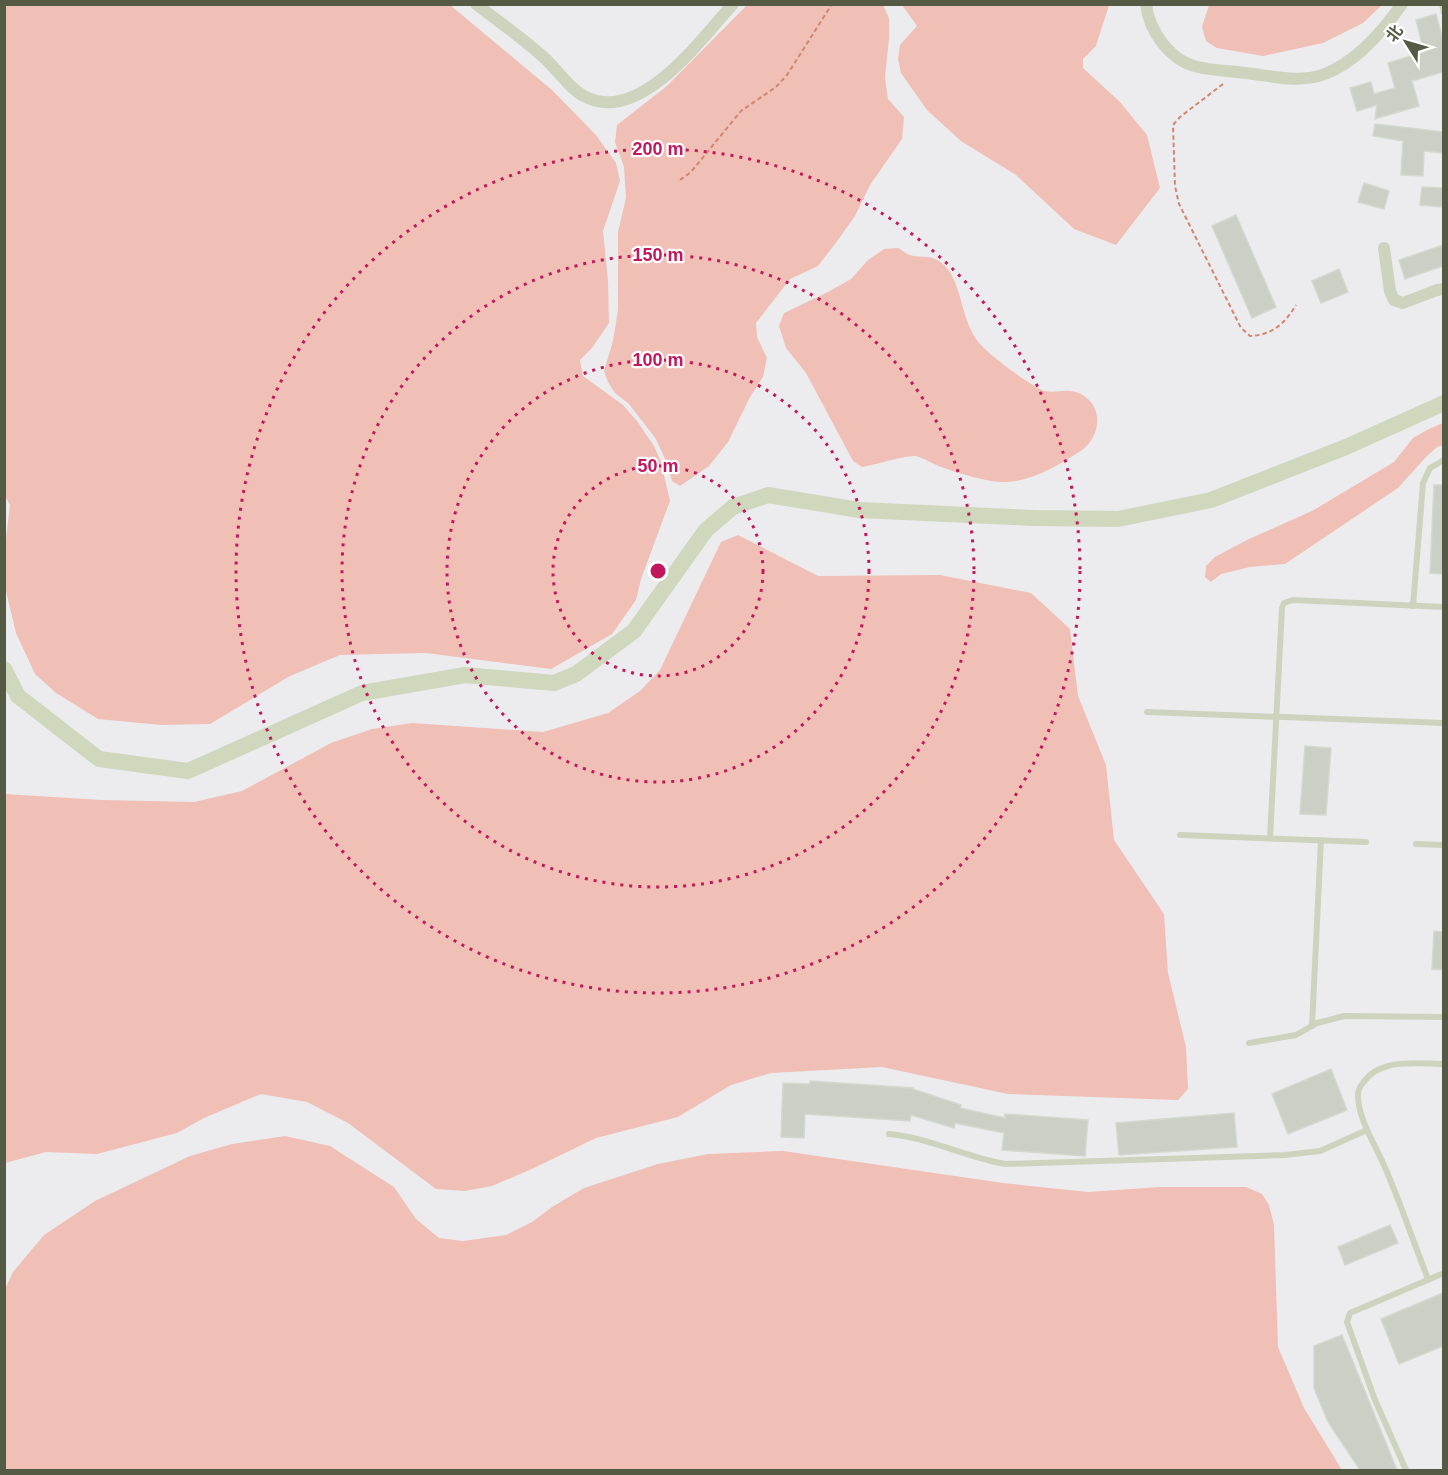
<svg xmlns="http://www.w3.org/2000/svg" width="1448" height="1475" viewBox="0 0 1448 1475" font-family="Helvetica,'Noto Sans SC',sans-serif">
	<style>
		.green { fill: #f0bfb6 }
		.building { fill: #cbcfc5; stroke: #d4d8cf; stroke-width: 1.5 }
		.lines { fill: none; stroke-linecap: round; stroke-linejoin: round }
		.path { stroke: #d0876d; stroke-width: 2; stroke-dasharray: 4.5 3; stroke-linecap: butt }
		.lane { stroke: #ced3be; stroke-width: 6 }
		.street { stroke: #ced3be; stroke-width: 12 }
		.secondary { stroke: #cfd7bd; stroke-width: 16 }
		.ring { fill: none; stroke: #c2185b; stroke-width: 3; stroke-dasharray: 3 6 }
		.centre { fill: #c2185b; stroke: #fff; stroke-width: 3 }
		.ring-label { font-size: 18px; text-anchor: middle; font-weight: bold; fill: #c2185b; stroke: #fff; stroke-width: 4.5; stroke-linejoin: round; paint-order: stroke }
	</style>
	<rect width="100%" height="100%" fill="#ececef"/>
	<g class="green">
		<path d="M748 4 883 5 889 18V38L885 78 888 99 904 117 902 139 870 185 855 216 835 244 818 266 790 279 756 323 757 337 767 358 763 377 750 397 728 442 709 466 680 486 672 481 665 459 656 439 629 404 615 393 608 382 604 371 613 341 618 310V232L626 198 624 167 615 142 617 125 667 86Z"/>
		<path d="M4 5H450L552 90 596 135 616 163 620 181 603 231 608 281 609 323 592 348 580 360 583 376 623 405 637 421 654 446 661 462 670 501 641 579 636 600 612 634 551 669 426 653 340 655 290 676 210 724 161 725 98 719 56 693 35 674 16 633 6 591 5 547 10 505 4 494Z"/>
		<path d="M902 5H1109L1096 46 1083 59V68L1120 102 1147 135 1160 188 1116 245 1074 229 1016 175 961 141 927 110 901 73 898 59 900 45 917 26Z"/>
		<path d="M1209 5V4L1382 5 1363 23 1323 43 1263 56 1217 48 1206 41 1202 27Z"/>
		<path d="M898 248C902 250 906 254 910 255 924 259 931 253 944 265 963 282 960 324 982 346 991 356 1033 388 1045 391 1056 394 1068 387 1081 394 1104 406 1101 436 1082 450 1061 464 1033 481 1007 482 989 483 958 473 941 467 933 464 924 458 916 456 906 455 874 465 862 467L853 461 806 373 786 348 779 326 784 313 828 292 851 279 868 260 884 249Z"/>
		<path d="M1443 423V445L1437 447 1426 457 1398 488 1285 564 1250 567 1221 574 1211 582 1205 577 1206 566 1215 557 1247 540 1312 511 1394 462 1413 438 1429 429Z"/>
		<path d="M738 535 818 576 940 575 1031 593 1070 629 1078 696 1106 765 1114 840 1164 914 1168 973 1186 1047 1188 1089 1178 1100 1008 1094 882 1067 771 1073 731 1085 678 1117 596 1138 534 1168 492 1186 465 1191 436 1189 348 1123 307 1102 261 1094 204 1118 177 1133 97 1154 46 1152 5 1163V794L102 800 194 802 242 791 331 743 372 729 412 723 543 732 608 713 640 691 660 670 721 542Z"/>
		<path d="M285 1136 330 1146 394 1187 416 1219 439 1238 463 1241 506 1235 532 1222 552 1207 584 1188 658 1164 708 1154 783 1151 1003 1183 1088 1192 1159 1187H1246L1262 1194 1269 1205 1274 1225 1278 1347 1304 1408 1342 1470H5V1289L13 1272 44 1235 95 1201 190 1156 232 1144Z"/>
	</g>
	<g class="building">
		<path d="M1436 14 1443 40V72L1412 81 1419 106 1375 119 1377 105 1357 111 1350 88 1371 82 1374 94 1395 88 1388 63 1424 52 1416 20Z"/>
		<path d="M1375 124 1443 132V153L1424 151 1423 176 1401 175 1403 141 1373 136Z"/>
		<path d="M1364 183 1389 191 1384 209 1358 202Z"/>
		<path d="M1422 187 1443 188V207L1420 205Z"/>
		<path d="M1236 215 1276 307 1252 318 1212 226Z"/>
		<path d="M1443 245V266L1405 279 1399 260Z"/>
		<path d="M1339 269 1348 292 1321 303 1312 281Z"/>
		<path d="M1434 485H1443V574L1430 573Z"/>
		<path d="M1305 746 1331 748 1326 815 1300 814Z"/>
		<path d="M1434 931 1443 932V970L1432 969Z"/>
		<path d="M1331 1069 1347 1110 1288 1134 1272 1094Z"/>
		<path d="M810 1081 913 1088V1089L961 1105 960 1108 1005 1118V1114L1088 1120 1085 1156 1002 1150 1004 1133 955 1123 954 1128 911 1115 910 1121 805 1114 804 1138 781 1137 783 1083 810 1084Z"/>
		<path d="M1234 1113 1237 1147 1119 1155 1116 1123Z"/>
		<path d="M1390 1225 1398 1243 1345 1265 1338 1247Z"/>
		<path d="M1443 1293V1346L1399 1364 1381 1319Z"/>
		<path d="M1342 1335 1397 1470H1360L1328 1422 1314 1388V1346Z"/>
	</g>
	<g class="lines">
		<g class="path">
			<path d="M1223 84 1180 117 1173 125 1175 186 1179 204 1241 328 1250 336C1273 335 1285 323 1296 305"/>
			<path d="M680 180 691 172 741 111 776 87 787 75 832 4"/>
		</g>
		<g class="lane">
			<path d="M1442 4 1444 13"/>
			<path d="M1413 606 1423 483 1430 468 1444 460"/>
			<path d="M1147 712 1444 723"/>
			<path d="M1180 835 1366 842"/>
			<path d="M1270 838 1282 608 1284 603 1293 600 1444 607"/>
			<path d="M1416 844 1444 845"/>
			<path d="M1312 1026 1321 840"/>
			<path d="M1249 1043 1296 1035 1317 1023 1344 1016 1444 1017"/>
			<path d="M889 1134C930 1138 965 1157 1005 1164L1285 1155 1320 1151 1367 1130"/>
			<path d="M1428 1279C1413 1241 1400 1201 1383 1163 1374 1143 1358 1118 1358 1095 1358 1091 1360 1086 1363 1083 1380 1057 1417 1064 1444 1064"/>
			<path d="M1406 1470 1375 1400 1347 1322 1350 1313 1444 1273"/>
		</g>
		<g class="street">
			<path d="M476 4C498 21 521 37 541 55 557 68 569 90 588 98 642 122 702 38 733 4"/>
			<path d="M1146 4C1149 31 1170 61 1198 67 1216 71 1235 71 1253 74 1277 77 1301 83 1325 74 1356 62 1383 31 1402 4"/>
			<path d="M1384 248 1390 291 1394 300 1403 303 1437 290 1444 289"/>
		</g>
		<path class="secondary" d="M4 669 18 696 99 759 188 771 362 693 465 675 554 683 576 674 634 631 706 530 733 507 768 495 859 510 1035 518 1118 519 1211 500 1346 447 1444 403"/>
	</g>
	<g class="ring">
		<circle cx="658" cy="571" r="105"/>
		<circle cx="658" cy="571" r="211"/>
		<circle cx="658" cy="571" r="316"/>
		<circle cx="658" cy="571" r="422"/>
	</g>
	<circle cx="658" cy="571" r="9" class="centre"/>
	<g class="ring-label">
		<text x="658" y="155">200 m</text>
		<text x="658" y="261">150 m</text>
		<text x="658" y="366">100 m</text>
		<text x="658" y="472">50 m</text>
	</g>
	<rect width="1448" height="1475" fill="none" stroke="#555a44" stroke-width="12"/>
	<g transform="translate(1406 42) rotate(307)" stroke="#ffffff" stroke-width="4.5" paint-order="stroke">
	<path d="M0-4.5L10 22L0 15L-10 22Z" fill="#555a44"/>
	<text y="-9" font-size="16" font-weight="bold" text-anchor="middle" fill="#555a44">北</text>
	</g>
</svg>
